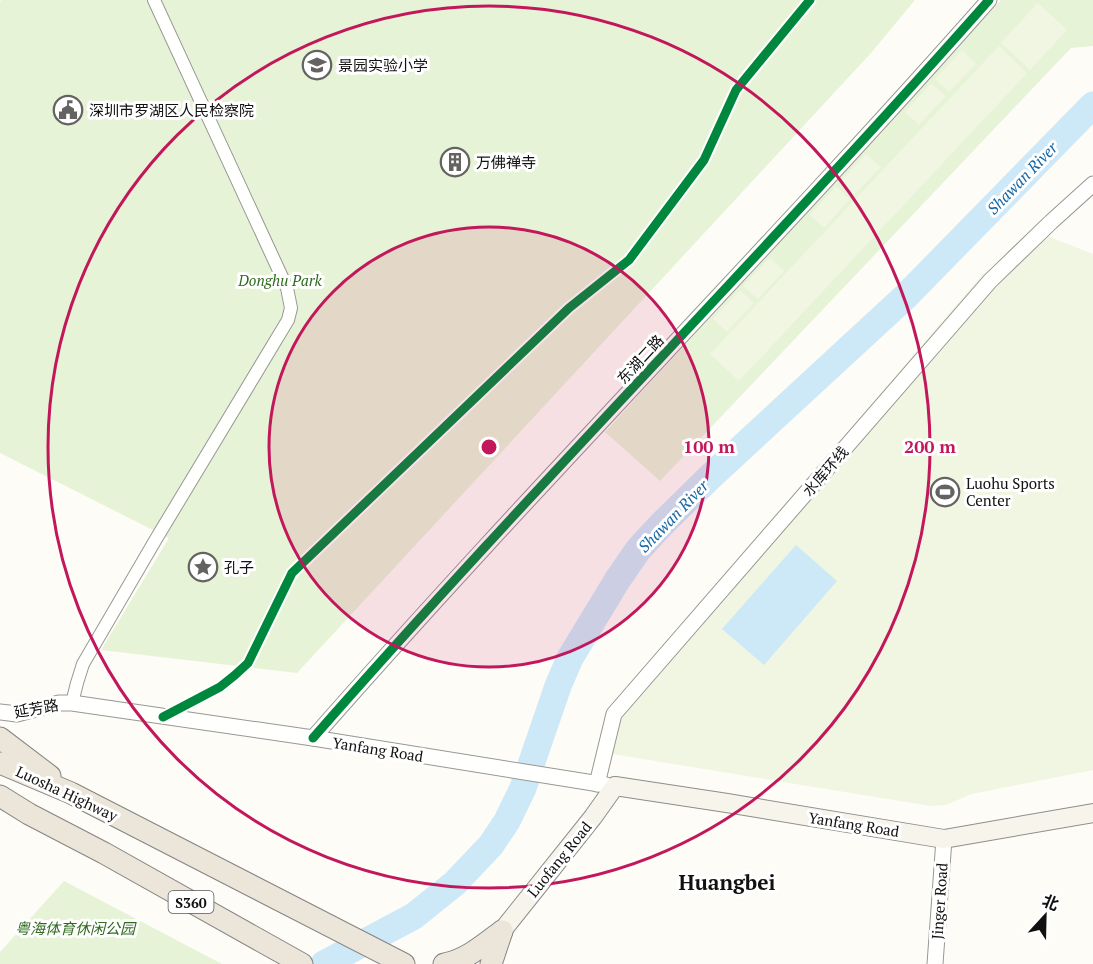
<svg xmlns="http://www.w3.org/2000/svg" width="1093" height="964" viewBox="0 0 1093 964" font-family="'PT Serif','Noto Sans SC',serif">
	<style>
		.green { fill: #e7f3d7 }
		.pitch { fill: #f0f6e1 }
		.water { fill: #cde8f7 }
		.lines { fill: none; stroke-linecap: round; stroke-linejoin: round }
		.river { stroke: #cde8f7; stroke-width: 27 }
		.minor-casing { stroke: #979795; stroke-width: 14 }
		.tertiary-casing { stroke: #979795; stroke-width: 17 }
		.secondary-casing { stroke: #8e8d8b; stroke-width: 20 }
		.trunk-casing { stroke: #858482; stroke-width: 23 }
		.minor { stroke: #fffffe; stroke-width: 12 }
		.tertiary { stroke: #fffffe; stroke-width: 15 }
		.secondary { stroke: #f6f4eb; stroke-width: 18 }
		.trunk { stroke: #ece5da; stroke-width: 21 }
		.cycleway-casing { stroke: #fff; stroke-width: 13 }
		.cycleway { stroke: #00873e; stroke-width: 9 }
		.ring { fill: none; stroke: #c2185b; stroke-width: 3 }
		.labels { text-anchor: middle; dominant-baseline: central; stroke-width: 6; stroke-linejoin: round; paint-order: stroke }
		.shield { fill: #fff; stroke: #585858; stroke-width: 1.5 }
		.shield-label { font-size: 14px; font-weight: bold; fill: #111 }
		.poi-label { font-size: 15px; fill: #111; stroke: #fff; text-anchor: start }
		.park-label { font-size: 15px; font-style: italic; fill: #2f6b1f; stroke: #fff }
		.street-label { font-size: 15px; fill: #111; stroke: #fff }
		.water-label { font-size: 16px; font-style: italic; fill: #1768a6; stroke: #fff }
		.district-label { font-size: 21px; font-weight: bold; fill: #111; stroke: #fff }
		.centre { fill: #c2185b; stroke: #fff; stroke-width: 3 }
		.ring-label { font-size: 18px; text-anchor: middle; font-weight: bold; fill: #c2185b; stroke: #fff; stroke-width: 6; stroke-linejoin: round; paint-order: stroke }
	</style>
	<rect width="100%" height="100%" fill="#fdfcf7"/>
	<g class="green">
		<path d="M1 0H915L871 53 297 673 101 650 169 538 0 453V2Z"/>
		<path d="M1001 0H1093V46L1071 48 660 481 605 432Z"/>
		<path d="M64 881 222 964H0V952Z"/>
	</g>
	<g class="pitch">
		<path d="M1038 3 1067 30 1030 70 1001 43Z"/>
		<path d="M999 46 1027 73 739 381 710 354Z"/>
		<path d="M962 50 976 64 949 92 935 79Z"/>
		<path d="M931 83 946 96 919 125 905 112Z"/>
		<path d="M866 154 881 167 854 195 840 182Z"/>
		<path d="M836 186 850 199 824 228 810 215Z"/>
		<path d="M1042 234 1093 254V770L971 794 946 805 931 806 600 752 609 710 983 274Z"/>
		<path d="M770 258 784 271 758 299 743 286Z"/>
		<path d="M740 290 754 303 727 332 713 319Z"/>
	</g>
	<path class="water" d="M796 545 837 581 764 665 722 629Z"/>
	<g class="lines">
		<path class="river" d="M324 964 414 916 455 883 491 845 507 821 523 788 558 686 570 658 618 579 638 550 661 525 711 476 906 296 1093 105"/>
		<g class="minor-casing">
			<path id="minor" d="M72 703 77 683 83 664 156 539 288 320 291 308 287 288 154 0"/>
		</g>
		<g class="tertiary-casing">
			<g id="tertiary">
				<path d="M0 712 17 714 59 703H72L313 738 606 785"/>
				<path d="M313 738C533 487 768 250 989 0"/>
				<path d="M597 784 614 714 990 281 1051 222 1093 184"/>
				<path d="M935 964 944 839"/>
			</g>
		</g>
		<g class="secondary-casing">
			<path id="secondary" d="M502 931 593 817 615 786 727 803 944 839 1093 813"/>
		</g>
		<g class="trunk-casing">
			<g id="trunk">
				<path d="M0 738 50 776"/>
				<path d="M0 763 71 793 404 964"/>
				<path d="M0 796 29 814 104 853 302 964"/>
				<path d="M444 964C467 960 484 944 502 931"/>
				<path d="M491 964 502 931"/>
			</g>
		</g>
		<use href="#minor" class="minor"/>
		<use href="#tertiary" class="tertiary"/>
		<use href="#secondary" class="secondary"/>
		<use href="#trunk" class="trunk"/>
		<g class="cycleway-casing">
			<g id="cycleway">
				<path d="M163 717 220 687 235 675 248 663 292 573 569 308 629 260 704 160 736 90 810 0"/>
				<path d="M313 738C533 487 768 250 989 0"/>
			</g>
		</g>
		<use href="#cycleway" class="cycleway"/>
	</g>
	<circle cx="489" cy="447" r="220" fill="#c2185b" fill-opacity=".12"/>
	<g class="ring">
		<circle cx="489" cy="447" r="220"/>
		<circle cx="489" cy="447" r="441"/>
	</g>
	<defs>
		<g id="school-ring" transform="scale(1.5)"><circle r="9.5" fill="#fff" stroke="#646362" stroke-width="1.5"/><path d="M0-5L7-2L0 1L-7-2ZM-4 1L0 2.5L4 1V4Q0 6-4 4Z" fill="#646362"/></g>
		<g id="civic-ring" transform="scale(1.5)"><circle r="9.5" fill="#fff" stroke="#646362" stroke-width="1.5"/><path d="M-.6-6.5H3V-4.5H.6V-3L4-1V1h2V6H-6V1h2V-1L-.6-3ZM-1.2 2.5V6h2.4V2.5Z" fill="#646362"/></g>
		<g id="building-ring" transform="scale(1.5)"><circle r="9.5" fill="#fff" stroke="#646362" stroke-width="1.5"/><path d="M-4-6H4V6H1V3H-1V6H-4ZM-2.5-4.3h1.7v1.8h-1.7ZM.8-4.3h1.7v1.8H.8ZM-2.5-1h1.7V.8h-1.7ZM.8-1h1.7V.8H.8Z" fill="#646362"/></g>
		<g id="stadium-ring" transform="scale(1.5)"><circle r="9.5" fill="#fff" stroke="#646362" stroke-width="1.5"/><path d="M0-5a6.5 5 0 1 0 0 10a6.5 5 0 1 0 0-10ZM-3.5-1.8h7v3.6h-7Z" fill="#646362"/></g>
		<g id="sight-ring" transform="scale(1.5)"><circle r="9.5" fill="#fff" stroke="#646362" stroke-width="1.5"/><path d="M0-6L1.8-2.2L6-1.7L2.9 1.2L3.7 5.4L0 3.3L-3.7 5.4L-2.9 1.2L-6-1.7L-1.8-2.2Z" fill="#646362"/></g>
	</defs>
	<g fill-rule="evenodd">
		<use href="#school-ring" x="317" y="65"/>
		<use href="#civic-ring" x="68" y="110"/>
		<use href="#building-ring" x="455" y="162"/>
		<use href="#stadium-ring" x="945" y="492"/>
		<use href="#sight-ring" x="203" y="567"/>
	</g>
	<g class="labels">
		<rect class="shield" x="168.5" y="891" width="45" height="22" rx="4.5"/>
		<g class="shield-label">
			<text x="191" y="902">S360</text>
		</g>
		<g class="poi-label">
			<text x="338" y="65">景园实验小学</text>
			<text x="89" y="110">深圳市罗湖区人民检察院</text>
			<text x="476" y="162">万佛禅寺</text>
			<text x="966" y="483">Luohu Sports<tspan x="966" dy="17">Center</tspan></text>
			<text x="224" y="567">孔子</text>
		</g>
		<g class="park-label">
			<text x="280" y="280">Donghu Park</text>
			<text x="75" y="928">粤海体育休闲公园</text>
		</g>
		<g class="street-label">
			<text transform="translate(640 359) rotate(-47)">东湖二路</text>
			<text transform="translate(825 471) rotate(-49)">水库环线</text>
			<text transform="translate(36 708) rotate(-10)">延芳路</text>
			<text transform="translate(378 749) rotate(9)">Yanfang Road</text>
			<text transform="translate(67 793) rotate(25)">Luosha Highway</text>
			<text transform="translate(854 824) rotate(9)">Yanfang Road</text>
			<text transform="translate(559 859) rotate(-51)">Luofang Road</text>
			<text transform="translate(939 901) rotate(-86)">Jinger Road</text>
		</g>
		<g class="water-label">
			<text transform="translate(1022 178) rotate(-46)">Shawan River</text>
			<text transform="translate(673 516) rotate(-46)">Shawan River</text>
		</g>
		<g class="district-label">
			<text x="727" y="882">Huangbei</text>
		</g>
	</g>
	<circle cx="489" cy="447" r="9" class="centre"/>
	<g class="ring-label">
		<text x="709" y="453">100 m</text>
		<text x="930" y="453">200 m</text>
	</g>
	<g transform="translate(1045 916) rotate(22)" stroke="#ffffff" stroke-width="4.5" paint-order="stroke">
	<path d="M0-4.5L10 22L0 15L-10 22Z" fill="#111111"/>
	<text y="-9" font-size="16" font-weight="bold" text-anchor="middle" fill="#111111">北</text>
	</g>
</svg>
